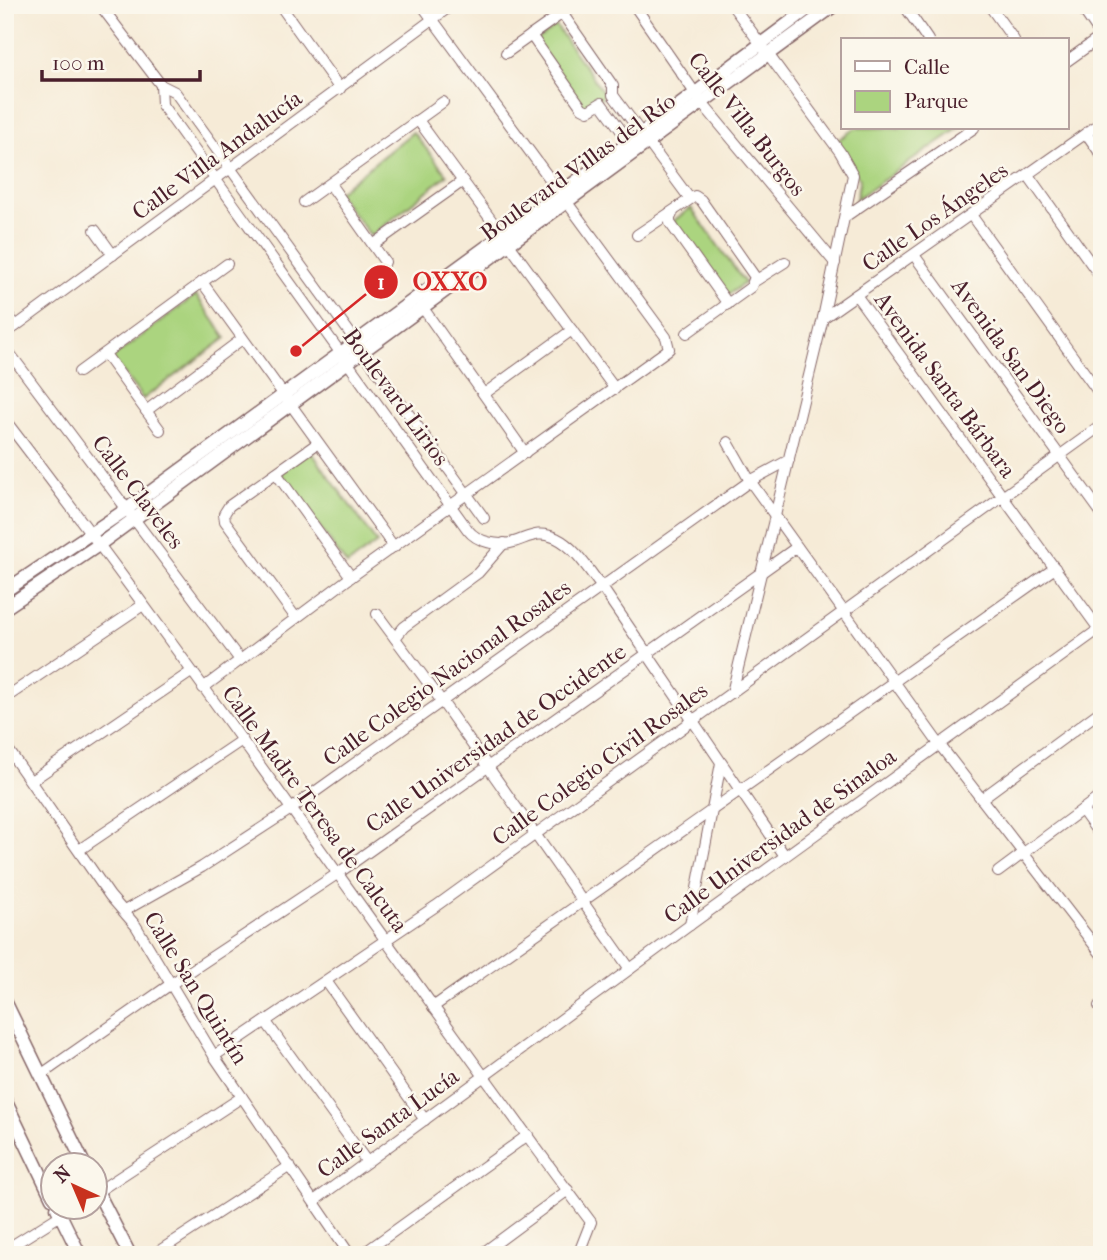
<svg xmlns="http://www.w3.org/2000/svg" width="1107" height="1260" viewBox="0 0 1107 1260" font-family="'IM FELL French Canon',serif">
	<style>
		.green { fill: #abd47f; stroke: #7a7a55; stroke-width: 2 }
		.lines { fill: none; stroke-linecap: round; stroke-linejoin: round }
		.minor-casing { stroke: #866667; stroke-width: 12 }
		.tertiary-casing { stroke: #866667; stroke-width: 15 }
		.minor { stroke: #fff; stroke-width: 10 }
		.tertiary { stroke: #fff; stroke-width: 12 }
		.labels { text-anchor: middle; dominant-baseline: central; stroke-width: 5; stroke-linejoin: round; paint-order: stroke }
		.street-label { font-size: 23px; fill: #4a1f2b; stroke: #fbf7ec }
		.leader { fill: none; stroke: #d62828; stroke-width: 2.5 }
		.callout-dot { fill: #d62828; stroke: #fbf7ec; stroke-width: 2.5 }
		.mark-label { font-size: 21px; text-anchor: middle; font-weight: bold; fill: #fff }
		.callout-label { font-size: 24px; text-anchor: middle; font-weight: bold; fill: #d62828; stroke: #fbf7ec; stroke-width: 5; stroke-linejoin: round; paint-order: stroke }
	</style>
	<rect width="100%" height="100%" fill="#fbf7ec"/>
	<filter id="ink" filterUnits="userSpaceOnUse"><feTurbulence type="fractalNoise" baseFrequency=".0143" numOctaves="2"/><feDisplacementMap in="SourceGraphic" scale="14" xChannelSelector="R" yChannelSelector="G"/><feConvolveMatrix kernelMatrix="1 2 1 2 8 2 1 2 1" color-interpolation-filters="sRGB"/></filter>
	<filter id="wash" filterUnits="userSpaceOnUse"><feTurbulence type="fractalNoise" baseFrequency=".00686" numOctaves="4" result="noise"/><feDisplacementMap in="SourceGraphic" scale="28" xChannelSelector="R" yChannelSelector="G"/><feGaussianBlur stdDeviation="1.57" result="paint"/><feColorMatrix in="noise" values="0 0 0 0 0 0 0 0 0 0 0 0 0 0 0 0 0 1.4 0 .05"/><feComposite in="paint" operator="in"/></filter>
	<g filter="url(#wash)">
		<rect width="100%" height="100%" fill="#f6ebd7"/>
		<g class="green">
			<path d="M556 26 605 95 584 110 535 41Z"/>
			<path d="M855 128H959L856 199 860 179 834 143Z"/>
			<path d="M413 132 447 175 371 236 337 193Z"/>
			<path d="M691 208 745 283 726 296 673 221Z"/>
			<path d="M196 295 226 338 143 399 112 358Z"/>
			<path d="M310 450 377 543 347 565 280 472Z"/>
		</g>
	</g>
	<g filter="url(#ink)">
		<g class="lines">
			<g class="minor-casing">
				<g id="minor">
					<path d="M100 5 161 85 175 92 484 518"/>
					<path d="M280 5 340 89"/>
					<path d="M634 5 702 103 835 263"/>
					<path d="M904 5 928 40"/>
					<path d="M989 5 1014 40"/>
					<path d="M1080 5 1102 37"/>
					<path d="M562 13 613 86V95L690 199"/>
					<path d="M531 35 582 108 588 111 601 103 634 148"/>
					<path d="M506 53 574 5"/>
					<path d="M1067 61 1102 36"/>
					<path d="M161 85 162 105 468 530C477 542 499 547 514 542 530 537 538 530 556 538 575 547 588 569 601 586L785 856"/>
					<path d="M418 120 615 389"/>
					<path d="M1086 133 1102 156"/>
					<path d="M1028 175 1102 279"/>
					<path d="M330 184 385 262"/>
					<path d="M304 202 443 102"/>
					<path d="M673 212 670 218V223L728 304"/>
					<path d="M971 215 1102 397"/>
					<path d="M846 216 974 128"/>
					<path d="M95 230 113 255"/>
					<path d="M637 235 695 196 701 200 755 277 751 287 687 333"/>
					<path d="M373 245 463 181"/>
					<path d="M914 255 1102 514"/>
					<path d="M755 281 785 262"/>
					<path d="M202 282 394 547"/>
					<path d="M856 295 1101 632"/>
					<path d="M423 308 525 453"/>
					<path d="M5 311 16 326"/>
					<path d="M823 318 1102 122"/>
					<path d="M5 334 452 5"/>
					<path d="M5 347 240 660"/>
					<path d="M105 354 160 430"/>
					<path d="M79 372 227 264"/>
					<path d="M484 394 572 330"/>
					<path d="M146 411 242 339"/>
					<path d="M5 420C207 683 393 957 591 1222L578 1255"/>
					<path d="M728 442 750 481 939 744 1102 955"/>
					<path d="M276 473 351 577"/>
					<path d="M377 614 443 703 630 969"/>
					<path d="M296 618 225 521 224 514 229 506 318 443"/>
					<path d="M395 638 404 627 478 573 504 543"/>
					<path d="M203 688 351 577 669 349 666 337 422 5"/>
					<path d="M732 693 823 318 853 175 840 152 732 5"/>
					<path d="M5 698 143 605"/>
					<path d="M5 745 110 896 136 926 214 1056 350 1255"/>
					<path d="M31 781 191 672"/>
					<path d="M981 799 1102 710"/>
					<path d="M1082 810 1102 838"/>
					<path d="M79 850 242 740"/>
					<path d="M998 872 1102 795"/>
					<path d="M124 911 202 867 291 809 750 481 789 460"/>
					<path d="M690 925 721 763"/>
					<path d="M326 981 425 1120"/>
					<path d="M1099 1006 1102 1003"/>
					<path d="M433 1007 1055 568"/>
					<path d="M266 1022 367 1162"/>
					<path d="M214 1056 436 906 1102 425"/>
					<path d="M42 1074 171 984 337 874 797 547"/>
					<path d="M94 1194 242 1097"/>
					<path d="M314 1201 690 925 1102 627"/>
					<path d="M5 1250 72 1208"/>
					<path d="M153 1255 290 1166"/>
					<path d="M361 1255 528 1135"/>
					<path d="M480 1255 568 1190"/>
				</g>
			</g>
			<g class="tertiary-casing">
				<g id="tertiary">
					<path d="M5 591 127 509 630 142 813 5"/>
					<path d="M5 608 100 544 835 5"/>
					<path d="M5 1001 85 1166"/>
					<path d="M5 1100 52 1198"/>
					<path d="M94 1185 130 1255"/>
					<path d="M57 1208 80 1255"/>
				</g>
			</g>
			<use href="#minor" class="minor"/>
			<use href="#tertiary" class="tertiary"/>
		</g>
	</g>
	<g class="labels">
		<g class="street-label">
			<text transform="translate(747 124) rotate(52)">Calle Villa Burgos</text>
			<text transform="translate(217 155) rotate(-36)">Calle Villa Andalucía</text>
			<text transform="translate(578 167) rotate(-36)">Boulevard Villas del Río</text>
			<text transform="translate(935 217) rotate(-35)">Calle Los Ángeles</text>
			<text transform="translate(1011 356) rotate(54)">Avenida San Diego</text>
			<text transform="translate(945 385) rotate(54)">Avenida Santa Bárbara</text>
			<text transform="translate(396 397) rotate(54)">Boulevard Lirios</text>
			<text transform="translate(138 492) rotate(53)">Calle Claveles</text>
			<text transform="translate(447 673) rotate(-36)">Calle Colegio Nacional Rosales</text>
			<text transform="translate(496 738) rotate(-35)">Calle Universidad de Occidente</text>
			<text transform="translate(600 764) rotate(-36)">Calle Colegio Civil Rosales</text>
			<text transform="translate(315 809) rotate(54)">Calle Madre Teresa de Calcuta</text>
			<text transform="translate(780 836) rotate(-36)">Calle Universidad de Sinaloa</text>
			<text transform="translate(196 988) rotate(58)">Calle San Quintín</text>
			<text transform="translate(388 1123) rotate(-36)">Calle Santa Lucía</text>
		</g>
	</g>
	<path class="leader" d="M296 351L381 282"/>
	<g class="callout-dot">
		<circle cx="296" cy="351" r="7"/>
		<circle cx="381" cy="282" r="18"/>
	</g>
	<g class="mark-label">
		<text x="381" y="289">1</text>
	</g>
	<g class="callout-label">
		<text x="450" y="290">OXXO</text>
	</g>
	<rect width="1107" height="1260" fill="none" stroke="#fbf7ec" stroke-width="28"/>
	<rect x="841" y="38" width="228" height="91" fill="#fbf7ec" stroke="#b4a19f" stroke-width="2"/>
	<rect x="855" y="61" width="35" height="10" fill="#ffffff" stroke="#b4a19f" stroke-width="2"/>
	<text x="904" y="74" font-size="21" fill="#4a1f2b">Calle</text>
	<rect x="855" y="91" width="35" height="21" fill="#abd47f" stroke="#b4a19f" stroke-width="2"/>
	<text x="904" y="108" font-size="21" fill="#4a1f2b">Parque</text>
	<g transform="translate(74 1186) rotate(316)"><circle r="33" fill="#fbf7ec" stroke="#b4a19f" stroke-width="2"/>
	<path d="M0-5L12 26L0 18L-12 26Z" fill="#c8321e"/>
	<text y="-10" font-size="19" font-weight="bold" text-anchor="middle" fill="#4a1f2b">N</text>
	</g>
	<path d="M42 70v10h158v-10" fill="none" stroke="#4a1f2b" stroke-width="3.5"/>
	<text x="52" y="70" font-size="21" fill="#4a1f2b" stroke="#fbf7ec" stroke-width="5" paint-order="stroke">100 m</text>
</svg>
